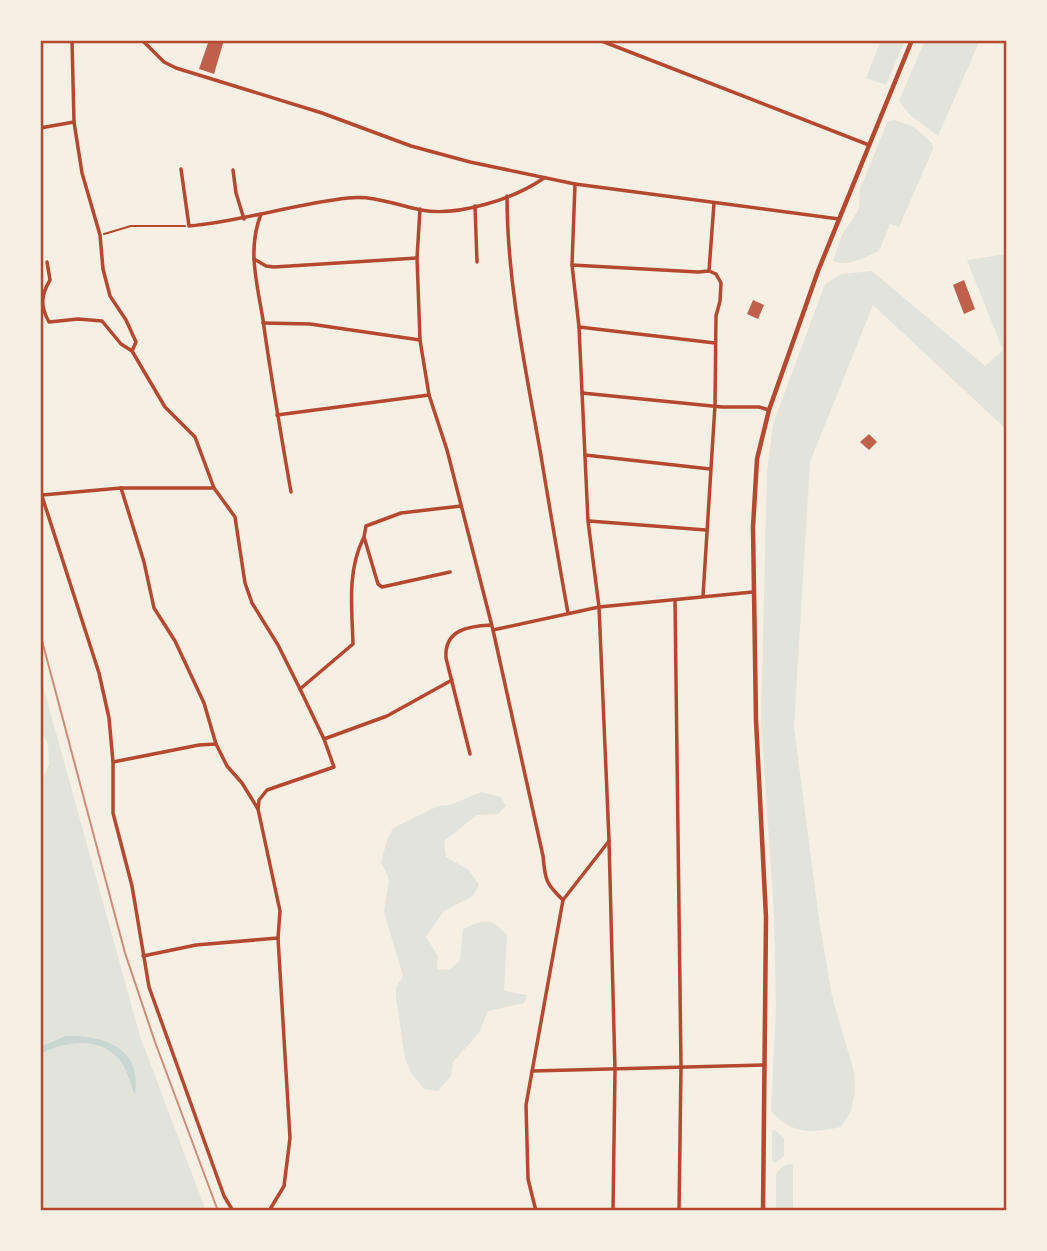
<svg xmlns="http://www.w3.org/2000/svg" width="1047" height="1251" viewBox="0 0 1047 1251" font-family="'Alegreya Sans',sans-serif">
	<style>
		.green { fill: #e2e4dc }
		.water { fill: #c9d6d2 }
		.building { fill: #bf614a }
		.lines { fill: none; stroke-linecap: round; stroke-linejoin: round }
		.path { stroke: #b5482f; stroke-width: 2 }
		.minor { stroke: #b5482f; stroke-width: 3.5 }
		.secondary { stroke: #b5482f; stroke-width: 4.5 }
		.rail { stroke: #cf8b77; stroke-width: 2 }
		.neatline { fill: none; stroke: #b5482f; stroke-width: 2.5 }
	</style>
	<rect width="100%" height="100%" fill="#f6efe4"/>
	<g class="green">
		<path d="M881 40H905L886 85 866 78Z"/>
		<path d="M925 40H980L938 136 910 115 899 101Z"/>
		<path d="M895 120 914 127 932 143 933 149 899 227 890 224 879 251C864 257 849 267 833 261L842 235 859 209 860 189 888 121Z"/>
		<path d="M1007 254V430L873 305 810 462 794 727 819 919 832 996 854 1072 855 1093 851 1111 841 1127C813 1133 791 1135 771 1111L776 1008 774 914 761 721 767 471 773 424 825 284 841 274 872 271 985 366 1003 350 967 260Z"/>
		<path d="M40 675 140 1036 206 1211H44L40 1196V784L49 765 48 744 40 728Z"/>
		<path d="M481 792 501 797 506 806 498 814 477 815 444 841 446 857 469 870 479 885 473 896 444 911 426 937 438 956 437 969 450 970 460 960 463 929C484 919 491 917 507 935L504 991 527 995 524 1003 488 1011 479 1033 453 1062 451 1076 438 1091 424 1089 411 1073 405 1059 396 997V988L403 976 384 912 389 879 381 862 387 840 393 828 438 806 450 805Z"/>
		<path d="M772 1130H775L784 1138V1156L776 1163 772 1161Z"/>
		<path d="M790 1164 793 1165V1211H776V1174L783 1166Z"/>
	</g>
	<path class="water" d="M66 1036C102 1035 143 1047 135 1094 130 1085 128 1072 122 1063 102 1035 67 1041 40 1054V1047Z"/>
	<g class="building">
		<path d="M209 40H224L214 74 199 69Z"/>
		<path d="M964 280 975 309 964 314 953 285Z"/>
		<path d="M753 300 764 305 758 319 747 314Z"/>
		<path d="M869 434 877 442 869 450 860 442Z"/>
	</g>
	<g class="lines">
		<path class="path" d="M104 234 131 226H185"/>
		<g class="minor">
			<path d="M72 40 74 122 82 173 100 235 103 269 110 296 126 320 136 342 132 351 165 407 195 437 214 488 235 517 245 583 252 603 278 645 300 689 324 739 334 767 267 790 259 800 258 809"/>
			<path d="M142 40 164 62 176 68 322 113 411 146 470 162 575 184 839 219"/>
			<path d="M599 40 869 145"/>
			<path d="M40 128 74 122"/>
			<path d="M181 169 189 226C243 221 294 204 348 198 374 195 396 205 421 210 457 217 514 199 544 178"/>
			<path d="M233 170 236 193 244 219"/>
			<path d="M575 184 572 265 579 327 588 521 599 607 609 840 615 1070 613 1211"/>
			<path d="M507 196C507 281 525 366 540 450 549 504 558 558 568 613"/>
			<path d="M475 206 477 262"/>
			<path d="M420 209 417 258 420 340 429 395 447 450 493 630 543 856C545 880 546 884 563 900"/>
			<path d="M261 214C247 250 257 282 263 320 271 378 281 435 291 492"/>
			<path d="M254 259 266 266 274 267 417 258"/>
			<path d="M47 262 50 280C41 295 40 306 49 322L78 319 102 321 121 344 132 351"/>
			<path d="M572 265 698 272 709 271"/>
			<path d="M263 323 310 324 420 340"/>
			<path d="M579 327 715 343"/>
			<path d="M582 393 722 407H759L769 410"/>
			<path d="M277 415 429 395"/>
			<path d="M585 455 710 469"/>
			<path d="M121 488 144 562 154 608 175 641 204 703 216 744 227 766 242 783 258 809 280 911 278 938 290 1138 284 1186 269 1211"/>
			<path d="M40 490 99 673 109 718 113 762V813L132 886 149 987 224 1196 233 1211"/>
			<path d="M42 495 121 488H214"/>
			<path d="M589 521 706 530"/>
			<path d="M450 572 382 587 378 584 364 537 366 526 401 513 461 506"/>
			<path d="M703 596 715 405 716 316 720 301 721 283 716 274 709 271 714 203"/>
			<path d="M675 600 681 1067 679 1211"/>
			<path d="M493 630 599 607 753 592"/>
			<path d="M300 689 353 644C352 608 347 572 363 539"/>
			<path d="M324 739 387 716 452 680"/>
			<path d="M470 754 446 658C444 630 468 626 491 625"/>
			<path d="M113 762 199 745 216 744"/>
			<path d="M143 956 196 945 278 938"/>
			<path d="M532 1071 765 1065"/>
			<path d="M536 1211 528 1179 526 1105 563 900 609 841"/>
		</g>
		<path class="secondary" d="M763 1211 766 917 756 720 753 527 757 459 769 410 818 271 912 40"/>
		<path class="rail" d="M40 633 125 953 155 1042 218 1211"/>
	</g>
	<rect width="1047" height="1251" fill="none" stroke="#f6efe4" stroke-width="84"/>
	<rect x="42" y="42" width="963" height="1167" class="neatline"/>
</svg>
